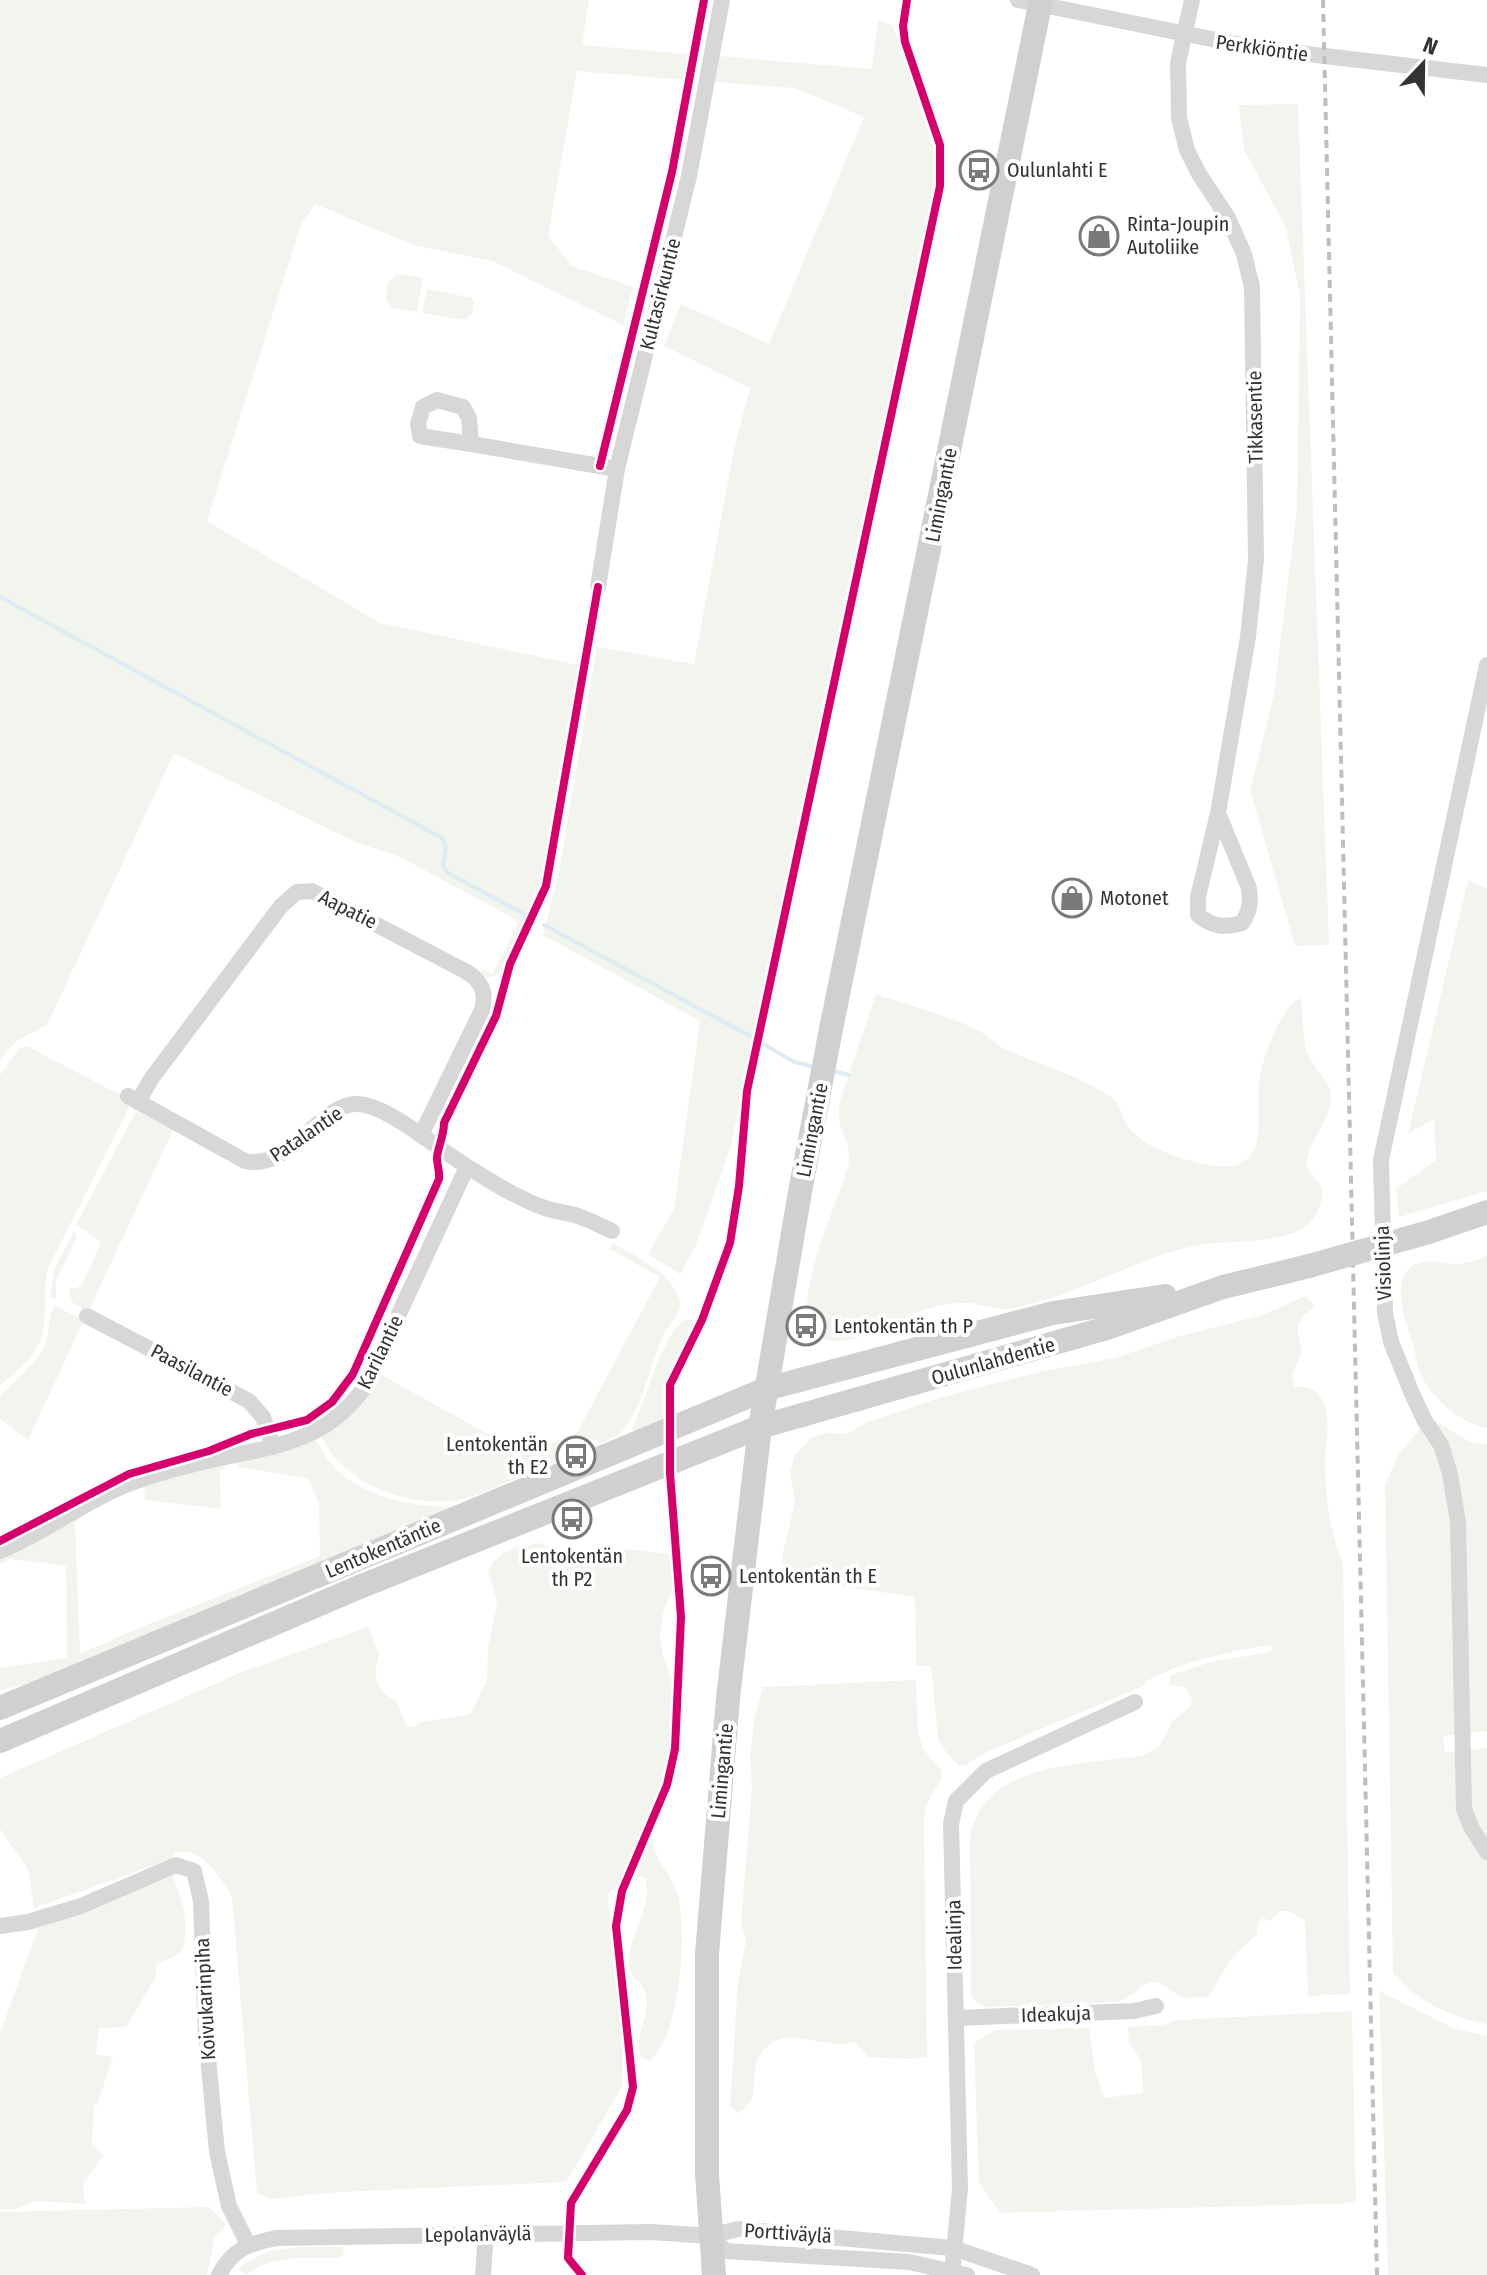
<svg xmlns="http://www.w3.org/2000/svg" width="1487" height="2275" viewBox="0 0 1487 2275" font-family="'Fira Sans Condensed',sans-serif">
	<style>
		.green { fill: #f1f5ed }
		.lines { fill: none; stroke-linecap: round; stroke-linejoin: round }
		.stream { stroke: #ddebf3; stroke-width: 4 }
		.street { stroke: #d7d7d7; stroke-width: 16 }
		.secondary { stroke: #d0d0d0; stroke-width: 24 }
		.rail { stroke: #bebebe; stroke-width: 4; stroke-dasharray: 8 6; stroke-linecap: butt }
		.secondary-bridge { stroke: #d0d0d0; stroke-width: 24 }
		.cycleway-casing { stroke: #fff; stroke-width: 13 }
		.cycleway { stroke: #d6006c; stroke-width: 8 }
		.labels { text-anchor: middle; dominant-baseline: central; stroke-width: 8; stroke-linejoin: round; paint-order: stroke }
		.street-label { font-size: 20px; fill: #333; stroke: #fff }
		.poi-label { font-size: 20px; fill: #333; stroke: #fff; text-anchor: start }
	</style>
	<rect width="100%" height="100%" fill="#fff"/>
	<g class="green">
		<path d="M0 0H589L582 45 689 54 685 80 577 71 548 236 572 266 633 287 623 325 492 261 413 245 315 204 301 225 207 521 380 623 578 665 542 884 501 974 486 978 481 972 482 969 493 974 519 921 398 856 355 842 174 753 47 1025 16 1041 0 1060Z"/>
		<path d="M878 20 893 26 934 149V186L803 797 731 1146 696 1245 680 1274 648 1254 674 1209 700 1021 543 935 559 872 597 647 694 664 734 449 750 388 664 346 681 304 769 344 864 117 795 88 714 82 718 56 872 69Z"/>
		<path d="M1298 104 1329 945 1295 946 1250 790 1274 694 1297 509 1300 296 1286 228 1244 149 1239 105Z"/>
		<path d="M397 274 423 278 417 312 392 308 386 299 388 283Z"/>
		<path d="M427 289 472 298 474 303 472 314 464 320 422 313Z"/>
		<path d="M1468 880 1487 889V1191L1399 1217 1396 1189 1436 1160 1434 1119 1408 1134Z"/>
		<path d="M876 994C909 1006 949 1015 979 1031 990 1036 998 1047 1009 1051 1041 1065 1074 1075 1104 1092 1125 1105 1119 1117 1131 1130 1151 1152 1191 1163 1220 1166 1272 1170 1255 1113 1259 1082 1262 1061 1269 1044 1278 1025 1284 1014 1290 1003 1301 998 1303 1015 1302 1035 1307 1052 1312 1069 1333 1080 1331 1099 1329 1122 1309 1142 1307 1160 1305 1181 1338 1179 1313 1219 1297 1245 1227 1240 1199 1245 1141 1256 1090 1289 1034 1303 1025 1305 1014 1309 1004 1309 993 1309 981 1304 969 1303 951 1302 932 1307 916 1313 893 1322 835 1357 815 1333 788 1302 839 1203 848 1166 854 1142 837 1134 839 1109 840 1097 846 1085 849 1074 858 1047 867 1021 876 994Z"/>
		<path d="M27 1046 128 1099 131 1104 48 1268C43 1289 47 1311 43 1332 39 1354 16 1371 0 1386V1075L19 1049Z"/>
		<path d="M142 1110 174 1128 88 1312 72 1302 69 1291 70 1288 75 1289 82 1285 100 1245 99 1241 76 1225 135 1113Z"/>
		<path d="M74 1231 77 1237 56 1280V1298H50L54 1270Z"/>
		<path d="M613 1243C636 1257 669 1271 679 1298 684 1313 669 1323 663 1336 649 1365 645 1402 625 1428 618 1436 608 1440 599 1444L596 1439 587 1443 589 1448 471 1497C429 1510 368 1494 338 1461 331 1454 326 1444 320 1435L378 1373 524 1454 577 1433 660 1277 610 1249Z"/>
		<path d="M1487 1256V1428C1462 1424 1432 1399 1421 1375 1417 1367 1416 1355 1413 1345 1407 1324 1388 1280 1414 1265 1427 1258 1444 1264 1457 1264 1467 1263 1478 1260 1487 1256Z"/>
		<path d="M1306 1296 1315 1307 1302 1317 1297 1329 1302 1351 1292 1376 1295 1387C1304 1387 1311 1387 1318 1394 1334 1413 1325 1438 1325 1460 1325 1495 1330 1532 1343 1564L1350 1994 1308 1996 1305 1921 1289 1911H1279L1271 1921 1263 1918 1258 1923 1257 1934 1232 1957 1208 1997 1181 1998C1143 1966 1151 1989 1117 2002L988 2007C978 2004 974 2002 971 1992L970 1838C984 1760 1081 1766 1144 1755L1158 1747 1167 1734 1172 1721 1188 1709 1193 1701 1185 1687 1169 1684 1171 1675 1211 1662 1271 1652 1272 1647 1269 1645C1225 1653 1185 1660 1145 1682L1144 1686 986 1752 968 1764 959 1766 943 1748 938 1738 931 1666H916L915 1597 784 1578 782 1557 795 1502 790 1472 795 1455 813 1437 827 1433 846 1434 868 1422 942 1397 1043 1371 1115 1358 1177 1337 1262 1315Z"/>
		<path d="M55 1306 84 1320 28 1440 0 1419V1396C16 1380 38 1363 46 1342 51 1330 47 1314 55 1306Z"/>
		<path d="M687 1319 693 1320 696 1325 670 1380 666 1426 636 1437 632 1428C647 1402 662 1330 687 1319Z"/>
		<path d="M1436 1421 1469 1442 1487 1445V1731L1443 1736 1445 1752 1487 1748V2024C1448 2016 1420 2003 1393 1973L1385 1485 1398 1455 1425 1423Z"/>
		<path d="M315 1439C320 1447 326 1457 332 1465 362 1498 410 1506 452 1507L63 1676 0 1690V1668L67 1658 66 1566 10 1559 0 1564V1557L78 1516 80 1517 75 1523 80 1654 141 1627 320 1556 319 1504 308 1478 237 1467 238 1460Z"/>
		<path d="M223 1463 225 1469 220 1471 221 1509 145 1500 144 1486Z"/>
		<path d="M538 1543C558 1548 579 1559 598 1546L670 1554 673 1588 663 1613 660 1636 663 1655 672 1682 670 1749 655 1801 621 1882 607 1894 623 2044 622 2087 566 2182 339 2192 271 2199 257 2194 232 1897C221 1877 200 1845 174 1853L171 1859 34 1908 28 1869 0 1829V1778L242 1672 368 1627 379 1655 375 1671 377 1682 384 1693 397 1703 407 1726 414 1727 420 1722 470 1715 487 1680 488 1648 497 1603 488 1570C501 1549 515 1547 538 1543Z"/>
		<path d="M916 1680 918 1733 923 1749 941 1770 942 1778 927 1803 924 1817 927 2057 909 2059 868 2057 855 2042C849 2043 842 2044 836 2044 815 2044 789 2029 769 2045 741 2067 768 2098 738 2113L730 2106 738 1981 746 1942 741 1923 752 1787 750 1759 754 1720 763 1687Z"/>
		<path d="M651 1834C653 1842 654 1851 658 1858 664 1870 675 1882 678 1896 687 1934 681 2036 649 2061L640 2056C634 2036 650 2016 646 1995 644 1982 629 1978 629 1963 628 1934 654 1907 645 1878L634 1876Z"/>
		<path d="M173 1876C182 1902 192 1926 181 1953L156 1965V1976L126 2027 99 2028 96 2054 113 2057 97 2105H94L92 2143 104 2155 83 2183 85 2204 36 2201 15 2209H0V2034L38 1928Z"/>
		<path d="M1379 1991 1453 2028 1487 2036V2275H1388Z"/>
		<path d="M1352 2011 1356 2203 1001 2213 979 2183 974 2043 994 2030 1089 2028 1095 2070 1104 2098 1143 2093 1141 2060 1129 2043 1128 2027 1163 2025 1179 2020Z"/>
		<path d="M209 2207 226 2225 215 2236 207 2275H0V2212Z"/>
		<path d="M343 2247 344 2254 340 2258C308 2258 273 2254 247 2274L238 2270C266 2242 306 2248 343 2247Z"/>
	</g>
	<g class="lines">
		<g class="stream">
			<path d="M0 597 442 838 446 846 443 865 448 873 526 915"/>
			<path d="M544 925 750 1036 794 1062 815 1067"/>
			<path d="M832 1071 849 1075"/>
		</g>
		<g class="street">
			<path d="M1018 0 1256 48 1487 75"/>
			<path d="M1192 0 1178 63 1179 118 1187 150 1199 174 1228 218 1244 254 1252 287 1256 560 1248 637 1218 813 1198 897V915C1213 927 1224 928 1242 923 1250 911 1251 902 1249 888L1218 813"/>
			<path d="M471 444 420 436 418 424 423 407 437 400 463 407 469 418 471 444 617 469"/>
			<path d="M598 587 617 469 689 176 722 0"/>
			<path d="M1487 665 1381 1160 1385 1313 1391 1342 1413 1396 1425 1421 1441 1445 1450 1474 1458 1522 1464 1809 1471 1827 1487 1852"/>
			<path d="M128 1096 245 1161C290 1171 318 1106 355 1104 379 1102 422 1136 441 1149 468 1168 518 1200 548 1209 558 1212 569 1213 578 1216 590 1220 601 1226 612 1231"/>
			<path d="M138 1102 151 1079 281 906 297 892 312 891 465 971C481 980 487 992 482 1010L421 1135"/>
			<path d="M87 1316 249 1401 263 1417 273 1447"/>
			<path d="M0 1551C42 1534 78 1506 119 1488 148 1475 181 1467 212 1460 274 1446 328 1442 366 1385L467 1167"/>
			<path d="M0 1926 28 1922 81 1906 176 1865 194 1871 201 1901 206 2036 217 2152 229 2206 248 2244"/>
			<path d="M956 2018 1134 2011 1156 2006"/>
			<path d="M710 2236 726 2251 909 2262 967 2275"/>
			<path d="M219 2275C233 2248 249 2244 276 2238L651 2232 710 2236 738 2229 953 2248 1032 2275"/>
			<path d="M483 2275 486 2233"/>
			<path d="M952 2275 960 2188 951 1824 956 1801 986 1771 1135 1702"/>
		</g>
		<g class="secondary">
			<path d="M1429 1232 1487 1212"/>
			<path d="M0 1708 766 1389 1053 1313 1165 1296"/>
			<path d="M0 1741 357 1588 760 1427 1107 1328 1223 1287 1309 1266"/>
			<path d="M714 2275 707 2174V1954L728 1698 760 1427 800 1192 831 1029 1041 0"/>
		</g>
		<path class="rail" d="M1323 0 1377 2275"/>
		<path class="secondary-bridge" d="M1309 1266 1429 1232"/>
		<g class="cycleway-casing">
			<g id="cycleway">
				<path d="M600 466 672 172 704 0"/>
				<path d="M0 1541 129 1474 209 1451 251 1434 307 1420 332 1402 353 1374 439 1179C440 1171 437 1166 437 1158 437 1149 444 1137 444 1123L496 1016 510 964 546 886 598 587"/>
				<path d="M582 2275 568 2258 571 2203 627 2110 633 2087 616 1926 622 1891 667 1785 675 1749 681 1617 670 1473V1385L702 1320 730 1243 739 1186 747 1091 940 186V145L905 42 903 26 907 0"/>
			</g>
		</g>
		<use href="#cycleway" class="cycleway"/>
	</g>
	<defs>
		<g id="bus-ring" transform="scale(2)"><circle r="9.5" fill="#fff" stroke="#7a7a7a" stroke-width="1.5"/><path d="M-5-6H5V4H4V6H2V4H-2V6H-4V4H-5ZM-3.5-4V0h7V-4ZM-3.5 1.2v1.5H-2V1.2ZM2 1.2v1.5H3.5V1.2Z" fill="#7a7a7a"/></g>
		<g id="shop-ring" transform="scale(2)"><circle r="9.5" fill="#fff" stroke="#7a7a7a" stroke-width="1.5"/><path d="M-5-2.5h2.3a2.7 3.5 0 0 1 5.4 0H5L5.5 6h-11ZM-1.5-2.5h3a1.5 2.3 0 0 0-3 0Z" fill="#7a7a7a"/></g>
	</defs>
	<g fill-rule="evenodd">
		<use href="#bus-ring" x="979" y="170"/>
		<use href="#shop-ring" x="1099" y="236"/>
		<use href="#shop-ring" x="1072" y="898"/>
		<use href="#bus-ring" x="806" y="1326"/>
		<use href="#bus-ring" x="576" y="1456"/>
		<use href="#bus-ring" x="572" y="1519"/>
		<use href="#bus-ring" x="711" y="1576"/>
	</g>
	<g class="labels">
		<g class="street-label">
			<text transform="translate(1262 48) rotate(8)">Perkkiöntie</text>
			<text transform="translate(660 294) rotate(-76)">Kultasirkuntie</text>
			<text transform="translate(1255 417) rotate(-91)">Tikkasentie</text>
			<text transform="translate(941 495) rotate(-79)">Limingantie</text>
			<text transform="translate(348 909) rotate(27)">Aapatie</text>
			<text transform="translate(812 1130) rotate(-79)">Limingantie</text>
			<text transform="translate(306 1134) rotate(-34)">Patalantie</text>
			<text transform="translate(1383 1263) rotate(-92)">Visiolinja</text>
			<text transform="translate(380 1352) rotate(-64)">Karilantie</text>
			<text transform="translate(993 1361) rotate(-16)">Oulunlahdentie</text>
			<text transform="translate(192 1370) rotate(28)">Paasilantie</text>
			<text transform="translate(383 1548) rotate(-23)">Lentokentäntie</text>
			<text transform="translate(722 1771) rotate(-85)">Limingantie</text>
			<text transform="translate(954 1935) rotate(-91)">Idealinja</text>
			<text transform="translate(205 1999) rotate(-93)">Koivukarinpiha</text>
			<text transform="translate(1056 2014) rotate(-2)">Ideakuja</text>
			<text transform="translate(788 2233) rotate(4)">Porttiväylä</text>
			<text transform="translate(478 2234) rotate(-1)">Lepolanväylä</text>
		</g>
		<g class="poi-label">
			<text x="1007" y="170">Oulunlahti E</text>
			<text x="1127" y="224">Rinta-Joupin<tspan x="1127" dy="23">Autoliike</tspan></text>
			<text x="1100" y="898">Motonet</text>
			<text x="834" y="1326">Lentokentän th P</text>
			<text x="548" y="1444" text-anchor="end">Lentokentän<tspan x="548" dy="23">th E2</tspan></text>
			<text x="572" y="1556" text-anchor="middle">Lentokentän<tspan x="572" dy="23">th P2</tspan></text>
			<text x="739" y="1576">Lentokentän th E</text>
		</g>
	</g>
	<g transform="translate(1423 64) rotate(22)" stroke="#ffffff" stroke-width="6" paint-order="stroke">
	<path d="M0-6L14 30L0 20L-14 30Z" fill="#333333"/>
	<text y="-12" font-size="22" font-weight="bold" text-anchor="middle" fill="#333333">N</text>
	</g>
</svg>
